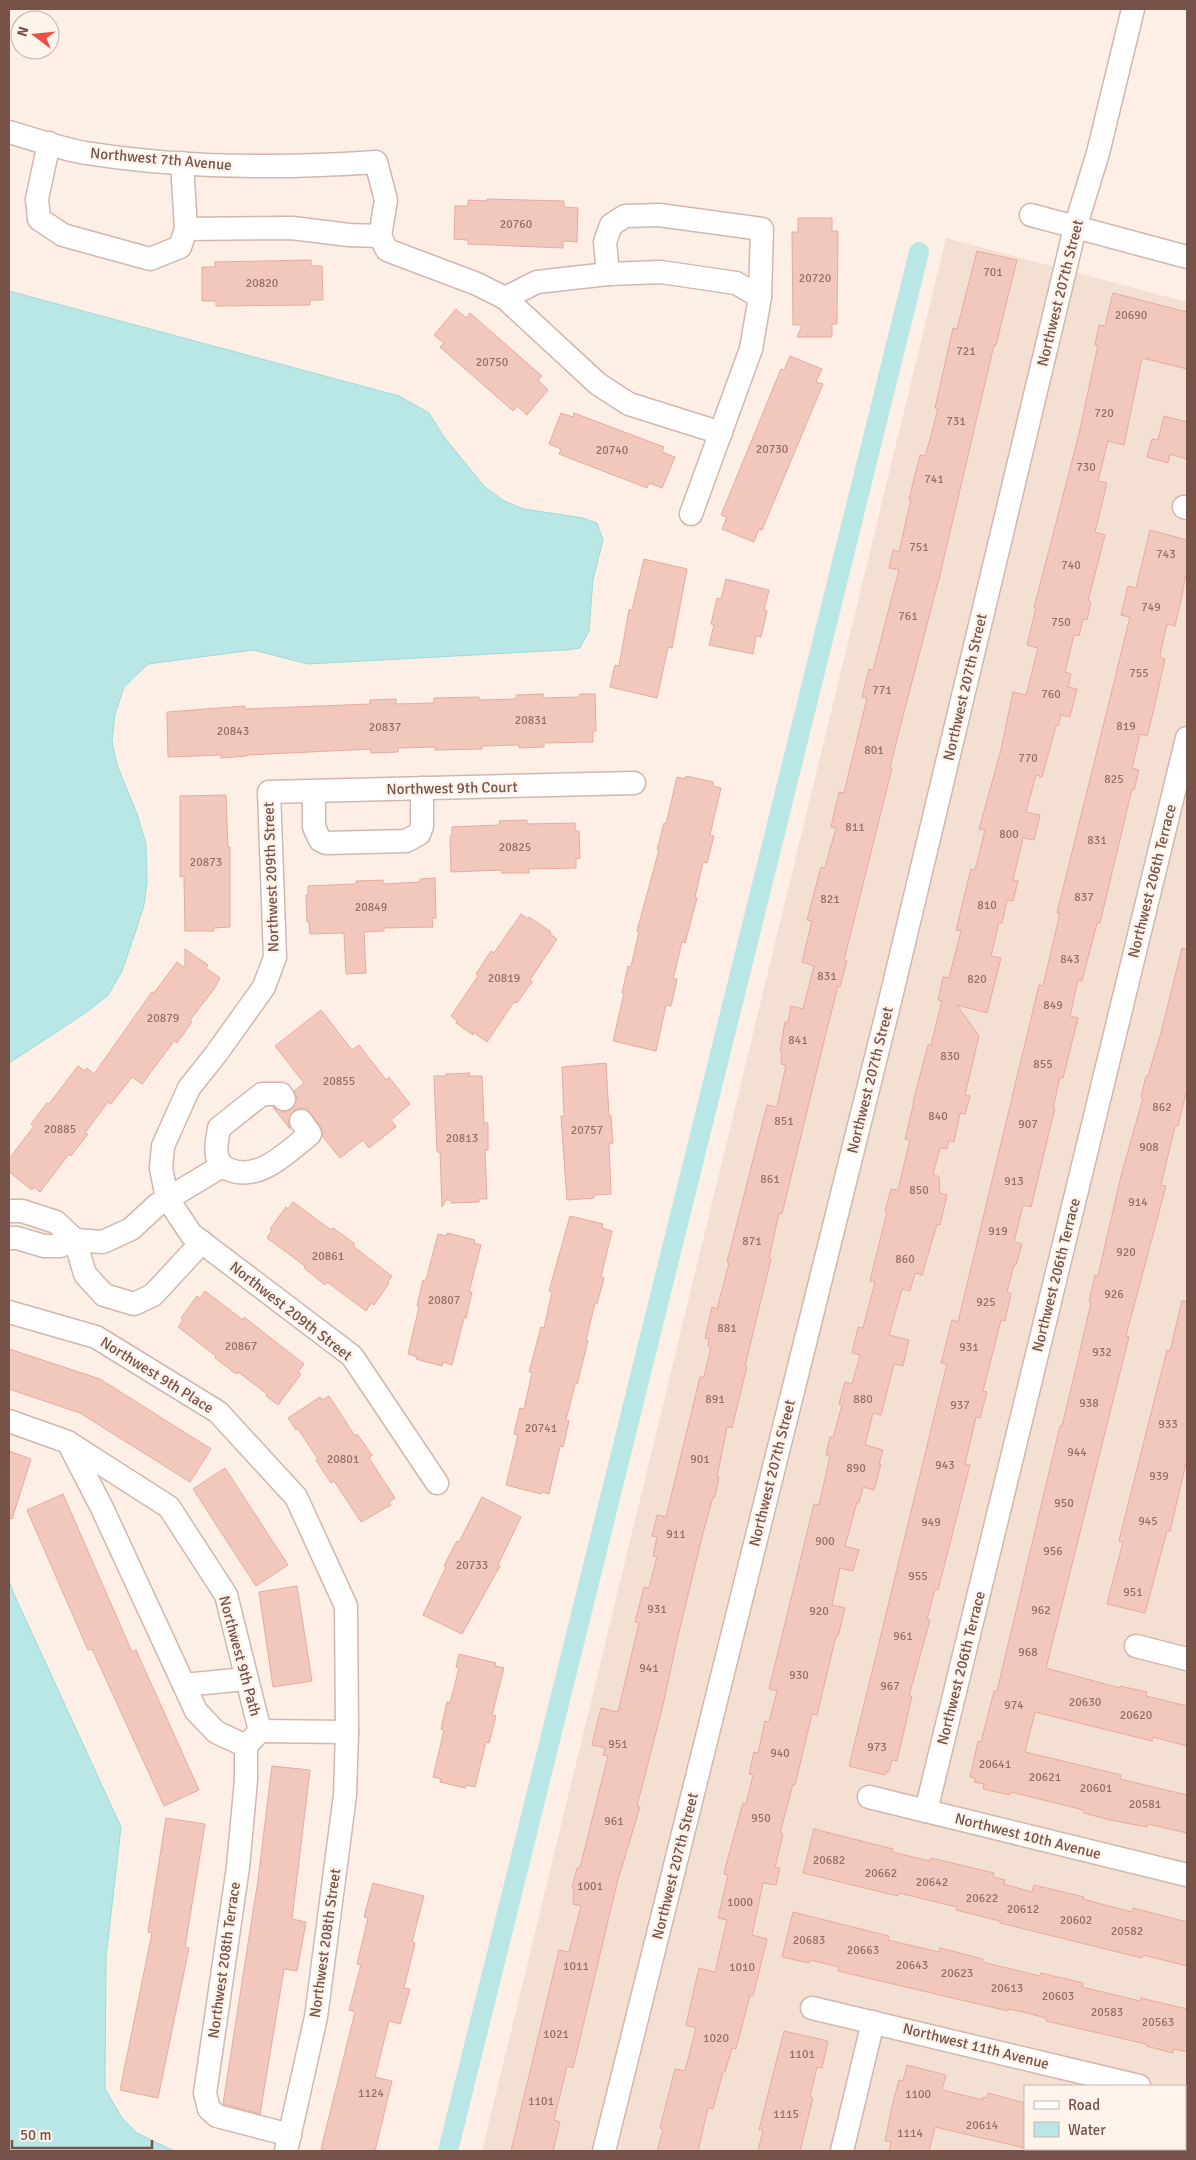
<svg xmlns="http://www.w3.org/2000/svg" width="1196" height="2160" viewBox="0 0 1196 2160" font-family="Signika,sans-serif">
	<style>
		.residential { fill: #f4e0d3; fill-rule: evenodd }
		.water { fill: #b9e7e5; stroke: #9fd9d8 }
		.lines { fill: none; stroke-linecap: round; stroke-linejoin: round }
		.canal { stroke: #b9e7e5; stroke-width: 20 }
		.building { fill: #f3c8bc; stroke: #e6ab9c }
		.minor-casing { stroke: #d1b7ad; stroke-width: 25 }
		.minor { stroke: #fff; stroke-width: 22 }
		.labels { text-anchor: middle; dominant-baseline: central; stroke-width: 5; stroke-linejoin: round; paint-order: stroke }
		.number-label { font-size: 12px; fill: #957066 }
		.street-label { font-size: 15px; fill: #765249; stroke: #fff4ec }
	</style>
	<rect width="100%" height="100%" fill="#fdefe5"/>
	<path class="residential" d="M946 238 1187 302V2151H482ZM1025 2086H1185V2149H1025Z"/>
	<g class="water">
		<path d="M9 291 399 396 429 413 444 437 484 486 504 501 524 509 583 518 597 523 603 540 593 579 589 631 580 648 565 650 308 664 253 650 148 664 124 687 115 714 112 741 117 765 137 814 146 844 147 882 144 905 136 930 122 971 108 995 87 1012 9 1063Z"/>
		<path d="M9 1580 13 1592 121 1827 106 1957 105 2089 122 2118 137 2133 174 2151H9Z"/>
	</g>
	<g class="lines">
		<path class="canal" d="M448 2151 919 252"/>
	</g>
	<g class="building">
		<path d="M487 199 564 201V207L578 208 577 242 563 241V248L468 244V240L454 239 455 206H468V200L487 201Z"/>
		<path d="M798 218H832V231H838L837 324H832V337H797L802 325H793L792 232H798Z"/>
		<path d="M977 251 1017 260 996 345H994L939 579 899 731 890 768H892L844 960 847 961 840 987 838 986 825 1037 782 1214 779 1213 769 1258 771 1259 745 1366H747L732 1428 727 1427 717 1477H719L715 1497H713L703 1533 678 1636 662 1709 637 1806 640 1807 617 1883 573 2068 567 2066 554 2120 560 2122 553 2151H511L559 1950 569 1952 581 1906 573 1904 574 1889 572 1888 577 1868H580L608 1756 603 1755 605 1748 592 1745 601 1708 618 1712 639 1623 635 1622 644 1587 649 1588 657 1557 653 1556 657 1537 652 1536 657 1515 666 1517 700 1377H704L711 1347 708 1346 709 1339 705 1338 712 1307 717 1309 729 1263 727 1262 767 1105 777 1107 786 1065 781 1064 782 1053 780 1052 785 1022 788 1023 791 1006 803 1009 814 966 802 962 812 921 807 920 821 867 825 868 829 853 836 828 831 827 839 792 844 793 867 698 862 697 869 669 873 670 899 570 889 568 893 550 899 552 911 499H909L920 455 925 456 929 443 938 409 935 408 953 328 957 329Z"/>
		<path d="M311 260V266H322L323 300H310V305L216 306V301H202V267H215V262Z"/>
		<path d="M1113 293 1187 312V369L1142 358 1124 445 1108 441 1098 481 1107 483 1095 532 1105 535 1088 601 1091 602 1087 620 1083 619 1079 636 1074 635 1065 672 1071 674 1068 687 1077 689 1070 717 1061 715 1058 726H1056L1042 777 1036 775 1026 812 1040 815 1034 840 1023 838 1013 880 1018 881 1013 901 1007 900 1002 923 999 922 991 956 1001 958 987 1013 957 1005 979 1036 965 1095 970 1096 965 1114 960 1113 954 1142 949 1140 947 1149 940 1148 933 1174 939 1177 940 1193 947 1195 940 1225 937 1224 922 1275 915 1273 910 1291 902 1289 889 1335 909 1340 903 1366 894 1364 881 1415 873 1413 865 1445 883 1450 879 1464H881L874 1490 863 1487 859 1503 857 1502 845 1546 859 1550 853 1571 840 1568 832 1605 845 1608 838 1636H836L817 1715 812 1714 795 1785 793 1784 780 1833 783 1834 775 1867 780 1868 776 1885 763 1883 752 1935 767 1939 753 1996 750 1995 736 2049 732 2048 725 2072H723L713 2109 708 2108 698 2151H657L663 2129 660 2128 675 2069 685 2071 696 2028 686 2025 699 1968 715 1972 727 1920 718 1918 728 1875 724 1874 726 1865 743 1803 746 1804 753 1775 749 1774 754 1752 758 1753 765 1721 769 1722 777 1691 769 1689 814 1504 819 1505 830 1456 826 1455 830 1437 833 1438 842 1405 839 1404 845 1382 852 1384 860 1355 852 1353 858 1327 863 1328 875 1282 870 1281 887 1212 885 1211 891 1189 898 1190 910 1140 905 1139 914 1102H913L928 1045H931L942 1001 938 1000 943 977 949 978 961 931 956 930 971 869 975 870 985 830 979 829 1001 750 1013 692 1026 695 1038 648 1027 645 1036 608H1034L1079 434 1098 345H1095L1099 325 1105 326Z"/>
		<path d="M456 309 466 318 470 313 542 376 538 380 548 390 527 415 517 406 513 411 440 347 444 343 434 335Z"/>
		<path d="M790 356 822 369 816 382 823 384 762 530 759 529 754 542 722 529 727 517 721 515 781 369 784 370Z"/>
		<path d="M561 413 573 417 574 413 664 447 662 452 675 457 662 488 649 483 647 488 559 454 561 449 549 444Z"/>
		<path d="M1164 416 1187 422V459L1170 454 1168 463 1147 457 1152 439 1158 440Z"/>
		<path d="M1150 530 1187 540V569L1181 600 1175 626 1167 624 1160 654 1161 658 1165 659 1152 717 1147 736 1140 734 1132 768 1139 770 1134 790 1132 789 1100 923H1097L1082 981 1078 980 1070 1016 1078 1018 1063 1078 1060 1077 1053 1108H1055L1031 1207 1023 1205 1014 1242 1022 1244 1016 1265H1014L1007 1292 1011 1294 1005 1321 1001 1320 983 1391 987 1392 980 1418 976 1417 965 1464 970 1465 938 1590 935 1589 927 1619 930 1620 909 1696H912L897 1761 892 1760 889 1772H886L885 1775 849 1766 947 1364 941 1363 952 1320 958 1322 1030 1023 1039 985 1043 986 1060 913H1057L1130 617 1121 615 1128 586 1136 588Z"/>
		<path d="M644 559 687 569 672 648 668 647 657 698 610 687 615 665 619 666 629 610H632Z"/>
		<path d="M726 579 769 590 764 610 767 611 761 637 756 636 753 654 709 645 714 625 711 624 717 598 721 599Z"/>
		<path d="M543 694 544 698 579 697 580 694H595L596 731H593V742L544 743V747L519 748V745L482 746V749L435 750V747L398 748V752L371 753V749L247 755V756L221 758V755L168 757 167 712 245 706V709L370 704V700L396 699V704L434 703V698L479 697V700L516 699V695Z"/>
		<path d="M686 776 713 782V786L721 788 710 835 714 836 707 863 703 862 695 897 697 898 685 943 682 942 673 979H677L671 1006 666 1005 656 1051 613 1041 624 993H622L628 966 631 967 639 932 637 931 659 850H657L664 823 666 824 677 777 685 779Z"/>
		<path d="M226 795 228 847H230V927L213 928 214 931H185L184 876 180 877V796Z"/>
		<path d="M527 820V824L575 823V831H579L580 858 576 859V868L529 869V873H502V870L451 872 450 836H452V827L500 825 499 821Z"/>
		<path d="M435 878 436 918H432L433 927 384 928V931L364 932 366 973 346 974 344 933 310 934 309 922H307L306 895H308V886L356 884V881L383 880V884L420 882V879Z"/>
		<path d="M521 914 528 919 529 917 551 932 550 934 557 939 530 980 532 982 517 1003 514 1002 487 1042 473 1032V1035L456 1023 457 1021 451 1016 478 976 476 974 491 951 494 953Z"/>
		<path d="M1182 948 1187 949V1089L1178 1126H1175L1161 1185 1166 1186 1126 1336 1129 1337 1046 1668 1120 1688V1686L1147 1692 1146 1696 1187 1706V1746L1153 1737 1152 1741 1035 1712 1025 1752 1121 1775 1120 1779 1187 1795V1833L1148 1824 1147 1827 1110 1820 1084 1813V1810L1011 1792 1010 1795 983 1789 984 1784 974 1782 975 1778 970 1777 978 1741 981 1742 994 1691H997L1060 1426H1062L1076 1368 1091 1303 1089 1302 1095 1275 1098 1276 1121 1176 1143 1098 1141 1097 1146 1076H1148L1161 1033Z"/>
		<path d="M185 949 208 965 206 968 220 978 214 989 190 1020 192 1022 177 1043 174 1041 142 1084 132 1077 111 1104 108 1102 85 1133 88 1134 71 1156 69 1154 40 1192 34 1187 32 1190 9 1172V1159L34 1126 31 1124 47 1103 49 1104 78 1066 85 1071 87 1068 94 1074 152 992 154 993 177 962 185 968Z"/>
		<path d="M321 1010 352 1050 359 1045 386 1080 389 1077 410 1104 391 1120 396 1127 369 1148 363 1140 340 1158 323 1137 321 1127 307 1109 300 1108 293 1111 288 1122 290 1129 273 1107 284 1112 291 1110 297 1099 294 1091 304 1083 275 1046Z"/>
		<path d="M606 1063 609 1116H611L613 1143 609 1144 611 1194 594 1195V1198L567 1200 561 1116H564L562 1067Z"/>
		<path d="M470 1073 468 1076H482L484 1123H488V1150H485L487 1199H479V1202L451 1203V1200H446L442 1207 440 1152H437L434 1076H446V1074Z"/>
		<path d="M293 1202 331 1230 333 1228 355 1244 353 1246 392 1276 388 1282 389 1283 374 1305 371 1303 366 1311 327 1282 325 1285 304 1268 305 1266 267 1238 272 1230 270 1229 286 1207 288 1209Z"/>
		<path d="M570 1216 603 1224 602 1228 612 1231 601 1277 604 1278 597 1304 595 1303 586 1340 588 1341 577 1384H575L566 1420 569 1421 563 1447 560 1446 549 1494 542 1492 541 1494 506 1485 518 1435 514 1434 520 1408 524 1409 532 1373 529 1372 541 1327 544 1328 552 1292 549 1291Z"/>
		<path d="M447 1233 475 1240 474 1243 481 1245 469 1292H472L466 1318H464L452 1365 443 1362 442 1366 416 1359 417 1357 408 1354 419 1307 417 1306 423 1280H426L438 1234 446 1236Z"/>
		<path d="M205 1291 243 1320 244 1317 304 1364 298 1372 301 1374 278 1405 266 1396 267 1394 238 1372 236 1374 215 1358 216 1356 178 1327 183 1320 181 1318 197 1296 200 1298Z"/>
		<path d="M1182 1301 1187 1302V1459L1170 1531H1167L1145 1613 1107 1604 1123 1542 1119 1541 1129 1501 1167 1350 1170 1351Z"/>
		<path d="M9 1349 100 1379 211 1449 190 1482 80 1413 9 1389Z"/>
		<path d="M329 1396 355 1436 357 1434 372 1455 369 1458 395 1498 389 1502 391 1505 361 1522 334 1481 331 1483 316 1460 318 1459 298 1429 296 1430 288 1418 320 1397 322 1400Z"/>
		<path d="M9 1451 31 1459 12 1519 9 1518Z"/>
		<path d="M225 1468 288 1565 256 1586 193 1489Z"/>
		<path d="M63 1494 132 1652 136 1650 199 1790 164 1806 92 1649 88 1650 27 1510Z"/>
		<path d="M482 1497 521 1517 498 1565 500 1566 462 1634 423 1615 446 1567 444 1566 450 1554 457 1541 459 1542Z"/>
		<path d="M297 1586 312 1681 273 1687 259 1592Z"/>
		<path d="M459 1654 496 1663 495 1666 504 1668 492 1715 496 1716 489 1743 486 1742 475 1787 466 1785 465 1788 440 1782 441 1779 433 1777 444 1730 441 1729 447 1702 450 1703 459 1668 456 1667Z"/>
		<path d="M272 1766 310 1770 292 1919 306 1922 297 1971 284 1969 260 2114 223 2104 258 1880Z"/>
		<path d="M166 1818 205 1824 185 1947 189 1948 158 2098 120 2090 152 1933 148 1932Z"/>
		<path d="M814 1829 893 1849 892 1852 930 1861 931 1858 994 1873 993 1877 1005 1880 1004 1884 1032 1892 1034 1885 1084 1897 1083 1899 1101 1904 1132 1912 1133 1908 1187 1922V1966L1143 1955 1142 1958 1000 1923V1921L956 1910 957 1907 899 1893 898 1896 803 1873Z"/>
		<path d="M373 1883 424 1896 412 1942 415 1943 404 1988 410 1989 400 2024 389 2021 375 2077 392 2081 375 2151H329L321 2149 355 2012 349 2010 361 1965 357 1964 368 1918 364 1917Z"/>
		<path d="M793 1912 889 1936 888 1940 939 1952 940 1948 983 1959 982 1962 1040 1976 1041 1973 1083 1983 1082 1987 1140 2001 1141 1998 1187 2009V2052L1174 2049 1173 2053 1146 2046V2044L1046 2021V2018L1023 2012 1009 2009 1008 2011 838 1971 839 1967 810 1960 809 1963 782 1957Z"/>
		<path d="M784 2031 828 2041 822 2068 817 2067 810 2097 813 2098 800 2151H758L763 2130H759Z"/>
		<path d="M907 2065 946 2075 942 2090 983 2100V2097L987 2098 988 2093 1025 2103V2148L935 2127 929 2151H889L891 2142 885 2141 892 2106 899 2080 903 2081Z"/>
	</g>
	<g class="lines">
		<g class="minor-casing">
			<g id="minor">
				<path d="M9 132C34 139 60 149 86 153 182 168 279 169 376 162L386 200 380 236 387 250 477 284 505 298 598 384 629 404 721 433"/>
				<path d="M49 143 37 199 39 219 63 235 150 259 180 247 186 229 292 228 349 235 380 236"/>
				<path d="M182 163 186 229"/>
				<path d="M1031 215 1187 257"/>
				<path d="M608 274 605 242 611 225 625 216 659 215 762 229 760 297 751 349 691 514"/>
				<path d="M505 298 537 282 608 274 661 272 736 283 760 297"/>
				<path d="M1184 507 1187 508"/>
				<path d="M314 791V827L320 840 326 843 406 841 419 834 422 826V788"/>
				<path d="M284 1099 281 1094H262L219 1128C217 1143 211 1161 228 1169 258 1183 288 1152 310 1134L301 1121"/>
				<path d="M9 1211H22L56 1222 75 1240 85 1274 104 1295 134 1304 153 1295 202 1242"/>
				<path d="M9 1238H17L44 1246H60L75 1240 103 1242 131 1229 157 1205 222 1166"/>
				<path d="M9 1312 96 1337 218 1412 296 1497 346 1606 347 1732 345 1795 316 2017 286 2151"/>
				<path d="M9 1421 68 1442 102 1508 196 1711 216 1732 246 1746"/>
				<path d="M69 1443 169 1507 226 1595 260 1731"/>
				<path d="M437 1483 352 1356 191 1234 167 1198 161 1168 163 1146 189 1088 216 1054 264 987 275 957 269 792 634 783"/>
				<path d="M1136 1646 1187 1659"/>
				<path d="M184 1685 246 1679"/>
				<path d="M260 1731 246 1746V1780L238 1867 205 2093 209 2109 217 2116 290 2135"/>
				<path d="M260 1731 347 1732"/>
				<path d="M869 1797 1187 1875"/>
				<path d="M926 1811 1187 738"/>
				<path d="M812 2008 1139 2086"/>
				<path d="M1185 2098H1187"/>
				<path d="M604 2151 890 1001 1075 228 1098 153 1133 9"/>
				<path d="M842 2151 873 2022"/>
			</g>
		</g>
		<use href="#minor" class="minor"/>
	</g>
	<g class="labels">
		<g class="number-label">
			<text x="516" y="224">20760</text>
			<text x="993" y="272">701</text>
			<text x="815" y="278">20720</text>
			<text x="262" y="283">20820</text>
			<text x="1131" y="315">20690</text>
			<text x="966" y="351">721</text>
			<text x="492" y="362">20750</text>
			<text x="1104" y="413">720</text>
			<text x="956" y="421">731</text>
			<text x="772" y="449">20730</text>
			<text x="612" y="450">20740</text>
			<text x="1086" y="467">730</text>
			<text x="934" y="479">741</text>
			<text x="919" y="547">751</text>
			<text x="1166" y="554">743</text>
			<text x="1071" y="565">740</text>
			<text x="1151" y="607">749</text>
			<text x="908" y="616">761</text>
			<text x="1061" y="622">750</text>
			<text x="1139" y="673">755</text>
			<text x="882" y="690">771</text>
			<text x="1051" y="694">760</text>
			<text x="531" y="720">20831</text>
			<text x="1126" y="726">819</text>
			<text x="385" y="727">20837</text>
			<text x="233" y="731">20843</text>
			<text x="874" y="750">801</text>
			<text x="1028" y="758">770</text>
			<text x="1114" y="779">825</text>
			<text x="855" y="827">811</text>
			<text x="1009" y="834">800</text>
			<text x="1097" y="840">831</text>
			<text x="515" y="847">20825</text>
			<text x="206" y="862">20873</text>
			<text x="1084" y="897">837</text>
			<text x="830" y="899">821</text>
			<text x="987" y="905">810</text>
			<text x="371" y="907">20849</text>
			<text x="1070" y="959">843</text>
			<text x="827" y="976">831</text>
			<text x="504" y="978">20819</text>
			<text x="977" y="979">820</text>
			<text x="1053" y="1005">849</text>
			<text x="163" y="1018">20879</text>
			<text x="798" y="1040">841</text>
			<text x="950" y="1056">830</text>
			<text x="1043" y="1064">855</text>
			<text x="339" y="1081">20855</text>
			<text x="1162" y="1107">862</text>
			<text x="938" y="1116">840</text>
			<text x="784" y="1121">851</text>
			<text x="1028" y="1124">907</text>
			<text x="60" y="1129">20885</text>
			<text x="587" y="1130">20757</text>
			<text x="462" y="1138">20813</text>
			<text x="1149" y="1147">908</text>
			<text x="770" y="1179">861</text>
			<text x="1014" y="1181">913</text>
			<text x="919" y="1190">850</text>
			<text x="1138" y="1202">914</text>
			<text x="998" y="1231">919</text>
			<text x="752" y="1241">871</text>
			<text x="1126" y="1252">920</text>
			<text x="328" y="1256">20861</text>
			<text x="905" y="1259">860</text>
			<text x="1114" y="1294">926</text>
			<text x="444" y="1300">20807</text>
			<text x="986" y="1302">925</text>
			<text x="727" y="1328">881</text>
			<text x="241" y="1346">20867</text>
			<text x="969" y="1347">931</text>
			<text x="1102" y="1352">932</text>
			<text x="715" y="1399">891</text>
			<text x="863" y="1399">880</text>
			<text x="1089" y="1403">938</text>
			<text x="960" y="1405">937</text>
			<text x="1168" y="1424">933</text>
			<text x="541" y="1428">20741</text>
			<text x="1077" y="1452">944</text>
			<text x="343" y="1459">20801</text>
			<text x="700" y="1459">901</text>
			<text x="945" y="1465">943</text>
			<text x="856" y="1468">890</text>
			<text x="1159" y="1476">939</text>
			<text x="1064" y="1503">950</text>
			<text x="1148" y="1521">945</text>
			<text x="931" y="1522">949</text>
			<text x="676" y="1534">911</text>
			<text x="825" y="1541">900</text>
			<text x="1053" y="1551">956</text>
			<text x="472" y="1565">20733</text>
			<text x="918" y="1576">955</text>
			<text x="1133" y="1592">951</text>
			<text x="657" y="1609">931</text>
			<text x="1041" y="1610">962</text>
			<text x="819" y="1611">920</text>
			<text x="903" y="1636">961</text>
			<text x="1028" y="1652">968</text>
			<text x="649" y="1668">941</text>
			<text x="799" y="1675">930</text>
			<text x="890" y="1686">967</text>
			<text x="1085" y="1702">20630</text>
			<text x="1014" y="1705">974</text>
			<text x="1136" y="1715">20620</text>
			<text x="618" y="1744">951</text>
			<text x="877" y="1747">973</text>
			<text x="780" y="1753">940</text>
			<text x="995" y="1764">20641</text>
			<text x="1045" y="1777">20621</text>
			<text x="1096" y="1788">20601</text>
			<text x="1145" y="1804">20581</text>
			<text x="761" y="1818">950</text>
			<text x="614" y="1821">961</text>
			<text x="829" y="1860">20682</text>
			<text x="881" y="1873">20662</text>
			<text x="932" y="1882">20642</text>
			<text x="590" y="1886">1001</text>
			<text x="982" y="1898">20622</text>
			<text x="740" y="1902">1000</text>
			<text x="1023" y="1909">20612</text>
			<text x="1076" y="1920">20602</text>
			<text x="1127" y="1931">20582</text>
			<text x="809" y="1940">20683</text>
			<text x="863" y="1950">20663</text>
			<text x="912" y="1965">20643</text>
			<text x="576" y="1966">1011</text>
			<text x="742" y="1967">1010</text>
			<text x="957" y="1973">20623</text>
			<text x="1007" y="1988">20613</text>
			<text x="1058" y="1996">20603</text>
			<text x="1107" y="2012">20583</text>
			<text x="1158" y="2022">20563</text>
			<text x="556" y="2034">1021</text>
			<text x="716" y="2038">1020</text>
			<text x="802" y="2054">1101</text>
			<text x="371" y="2093">1124</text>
			<text x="918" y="2094">1100</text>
			<text x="541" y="2101">1101</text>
			<text x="786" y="2114">1115</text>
			<text x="982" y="2125">20614</text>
			<text x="910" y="2133">1114</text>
		</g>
		<g class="street-label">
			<text transform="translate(161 159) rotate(5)">Northwest 7th Avenue</text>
			<text transform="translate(1060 293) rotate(-76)">Northwest 207th Street</text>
			<text transform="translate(965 687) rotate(-77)">Northwest 207th Street</text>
			<text transform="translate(452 788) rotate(-1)">Northwest 9th Court</text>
			<text transform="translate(271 877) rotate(-92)">Northwest 209th Street</text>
			<text transform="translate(1152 881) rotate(-76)">Northwest 206th Terrace</text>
			<text transform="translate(870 1080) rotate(-76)">Northwest 207th Street</text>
			<text transform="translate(1056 1275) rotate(-76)">Northwest 206th Terrace</text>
			<text transform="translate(291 1311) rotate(38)">Northwest 209th Street</text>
			<text transform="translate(157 1375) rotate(32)">Northwest 9th Place</text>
			<text transform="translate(772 1473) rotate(-76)">Northwest 207th Street</text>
			<text transform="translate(240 1656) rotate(75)">Northwest 9th Path</text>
			<text transform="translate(961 1668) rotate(-76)">Northwest 206th Terrace</text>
			<text transform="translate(1028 1836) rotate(14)">Northwest 10th Avenue</text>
			<text transform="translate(675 1866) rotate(-76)">Northwest 207th Street</text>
			<text transform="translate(325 1943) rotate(-82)">Northwest 208th Street</text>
			<text transform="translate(224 1960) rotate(-82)">Northwest 208th Terrace</text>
			<text transform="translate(976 2046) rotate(14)">Northwest 11th Avenue</text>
		</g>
	</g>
	<rect width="1196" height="2160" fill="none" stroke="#765249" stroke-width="20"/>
	<rect x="1024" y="2085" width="162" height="65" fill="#fff4ec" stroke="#c8b3ab"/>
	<rect x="1034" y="2101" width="25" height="8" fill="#ffffff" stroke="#c8b3ab"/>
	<text x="1068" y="2110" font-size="15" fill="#765249">Road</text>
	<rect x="1034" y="2122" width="25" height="15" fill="#b9e7e5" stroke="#c8b3ab"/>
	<text x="1068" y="2135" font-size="15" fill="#765249">Water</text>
	<g transform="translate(35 35) rotate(286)"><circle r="24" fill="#fff4ec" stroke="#c8b3ab"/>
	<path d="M0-4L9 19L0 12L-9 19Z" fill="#e95048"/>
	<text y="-8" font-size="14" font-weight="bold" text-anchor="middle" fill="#765249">N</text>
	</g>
	<path d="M12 2140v8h140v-8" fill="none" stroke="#765249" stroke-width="2.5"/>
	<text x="20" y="2140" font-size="15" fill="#765249" stroke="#fff4ec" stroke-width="4" paint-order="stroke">50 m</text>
</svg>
